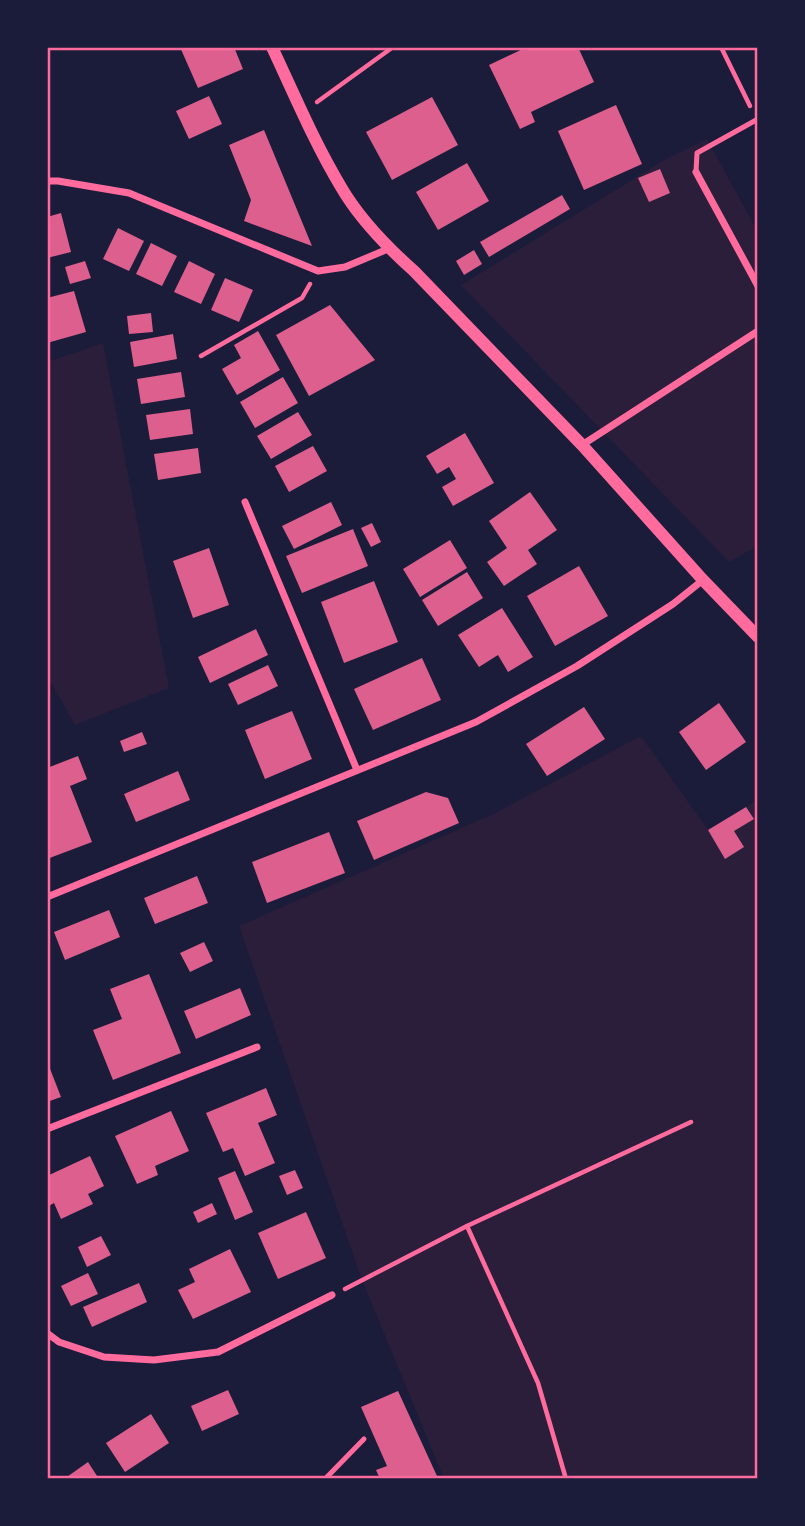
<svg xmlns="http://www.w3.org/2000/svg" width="805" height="1526" viewBox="0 0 805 1526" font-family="'Exo 2',sans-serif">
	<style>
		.green { fill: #2a1e3b }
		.building { fill: #dd5f8e }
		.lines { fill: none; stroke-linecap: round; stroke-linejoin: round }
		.path { stroke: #ff6b9d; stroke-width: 4.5 }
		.service { stroke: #ff6b9d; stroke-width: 5 }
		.minor { stroke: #ff6b9d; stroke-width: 7 }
		.tertiary { stroke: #ff6b9d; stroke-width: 12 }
		.neatline { fill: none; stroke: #ff6b9d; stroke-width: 2.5 }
	</style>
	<rect width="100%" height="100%" fill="#1b1b3a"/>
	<g class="green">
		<path d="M707 139 758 232V546L729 562 461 285 666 159Z"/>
		<path d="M103 343 169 688 75 725 47 675V362Z"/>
		<path d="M641 736 711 834 758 798V1479H444L362 1280 239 926 493 814Z"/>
	</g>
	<g class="building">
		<path d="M180 47H234L243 69 198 88Z"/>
		<path d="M527 47H578L594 82 531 112 535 122 520 129 489 65Z"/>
		<path d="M209 96 222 124 189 139 176 111Z"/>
		<path d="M432 97 458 145 392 180 366 132Z"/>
		<path d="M616 105 642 164 584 190 558 131Z"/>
		<path d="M264 130 312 246 244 221 251 200 229 145Z"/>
		<path d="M467 163 489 201 438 230 416 192Z"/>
		<path d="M660 169 670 193 649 202 638 178Z"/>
		<path d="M562 195 570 209 489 257 480 242Z"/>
		<path d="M61 213 71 252 47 258V217Z"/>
		<path d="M118 228 144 241 129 271 103 259Z"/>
		<path d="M151 243 177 256 162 286 136 274Z"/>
		<path d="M474 250 482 264 464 275 456 261Z"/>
		<path d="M85 261 91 278 70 284 65 267Z"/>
		<path d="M189 261 215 274 201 304 174 292Z"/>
		<path d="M225 278 253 290 239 322 211 310Z"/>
		<path d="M74 291 86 332 47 343V298Z"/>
		<path d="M330 305 375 360 309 396 276 335Z"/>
		<path d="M151 313 153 332 129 334 127 316Z"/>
		<path d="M258 331 280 370 237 395 222 369 241 358 234 345Z"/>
		<path d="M173 334 177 359 134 367 130 342Z"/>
		<path d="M181 372 185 397 141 404 137 379Z"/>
		<path d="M283 377 298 403 255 428 240 402Z"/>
		<path d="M190 409 193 434 150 440 146 415Z"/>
		<path d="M298 412 312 435 271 459 257 436Z"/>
		<path d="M465 433 494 483 453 506 442 487 456 479 449 467 437 474 426 456Z"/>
		<path d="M313 446 327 471 289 492 275 466Z"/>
		<path d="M198 448 201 473 158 480 154 454Z"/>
		<path d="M530 492 557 530 528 550 537 564 504 586 487 562 507 548 489 521Z"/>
		<path d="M331 502 342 525 294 549 282 526Z"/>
		<path d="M372 523 381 542 371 547 361 528Z"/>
		<path d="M353 529 368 566 302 593 286 556Z"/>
		<path d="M450 540 467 568 420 597 403 569Z"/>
		<path d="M209 548 229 605 193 618 173 561Z"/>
		<path d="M579 566 608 616 555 646 527 596Z"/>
		<path d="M467 572 483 598 438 626 422 600Z"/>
		<path d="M374 581 398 642 344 663 321 602Z"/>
		<path d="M502 608 533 657 508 672 498 655 479 667 458 635Z"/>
		<path d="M256 629 268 655 210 683 198 657Z"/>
		<path d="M422 658 441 700 373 730 354 689Z"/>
		<path d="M268 665 278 686 238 705 228 684Z"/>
		<path d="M719 703 746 742 706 770 679 732Z"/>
		<path d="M584 707 605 739 547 776 526 744Z"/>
		<path d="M292 711 312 759 265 779 245 730Z"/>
		<path d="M142 732 147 744 124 752 120 741Z"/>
		<path d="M78 756 87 779 70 786 92 842 47 859V768Z"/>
		<path d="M178 771 190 800 136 822 124 794Z"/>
		<path d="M426 792 448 798 459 823 374 860 357 821Z"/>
		<path d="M746 807 754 819 734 831 744 847 725 859 708 830Z"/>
		<path d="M329 832 345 873 267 903 252 862Z"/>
		<path d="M197 876 208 903 155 924 144 898Z"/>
		<path d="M109 910 120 937 65 960 54 932Z"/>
		<path d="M204 942 213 961 190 972 180 953Z"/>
		<path d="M149 974 181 1053 113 1080 93 1030 122 1019 110 989Z"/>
		<path d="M240 988 251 1015 196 1039 184 1011Z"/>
		<path d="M47 1061 61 1097 47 1102Z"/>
		<path d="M266 1088 277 1115 258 1123 275 1163 245 1176 233 1148 223 1152 206 1113Z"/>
		<path d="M171 1111 189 1151 155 1166 158 1175 137 1184 115 1136Z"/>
		<path d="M90 1156 104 1186 88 1194 93 1204 61 1219 54 1203 47 1207V1176Z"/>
		<path d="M295 1170 303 1188 287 1195 279 1176Z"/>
		<path d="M235 1171 253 1212 235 1220 218 1178Z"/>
		<path d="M212 1203 217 1214 198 1223 193 1212Z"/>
		<path d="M306 1212 326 1258 278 1279 258 1233Z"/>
		<path d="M101 1236 111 1255 87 1267 78 1247Z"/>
		<path d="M230 1249 251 1292 193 1319 178 1290 195 1282 189 1269Z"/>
		<path d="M88 1273 98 1294 71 1306 61 1286Z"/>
		<path d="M139 1283 147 1302 92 1327 83 1307Z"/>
		<path d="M228 1390 239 1414 202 1431 191 1406Z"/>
		<path d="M398 1391 437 1476 430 1479H380L376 1470 387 1466 361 1407Z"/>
		<path d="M151 1414 169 1443 125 1472 106 1443Z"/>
		<path d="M88 1462 99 1479H64Z"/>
	</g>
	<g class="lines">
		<g class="path">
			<path d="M721 47 750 106"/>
			<path d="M317 102 393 47"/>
			<path d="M201 356 302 298 310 284"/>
			<path d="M467 1226 538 1383 566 1479"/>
			<path d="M345 1289 467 1226 691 1122"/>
		</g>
		<g class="service">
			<path d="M696 172 697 153 758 119"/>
			<path d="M325 1479 364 1439"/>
		</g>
		<g class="minor">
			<path d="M696 172 758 286"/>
			<path d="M47 181H58L129 193 318 271 345 267 388 249"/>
			<path d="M582 445 758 331"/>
			<path d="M245 502 357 770"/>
			<path d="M47 897 476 722 577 666 673 604 703 580"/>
			<path d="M47 1129 257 1047"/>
			<path d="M47 1333 59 1342 104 1357 154 1360 218 1352 332 1295"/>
		</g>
		<path class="tertiary" d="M272 47C294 94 314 142 341 187 359 218 387 247 414 271L582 445 703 580 758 637"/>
	</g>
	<rect width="805" height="1526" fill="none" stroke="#1b1b3a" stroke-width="98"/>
	<rect x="49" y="49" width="707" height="1428" class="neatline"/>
</svg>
